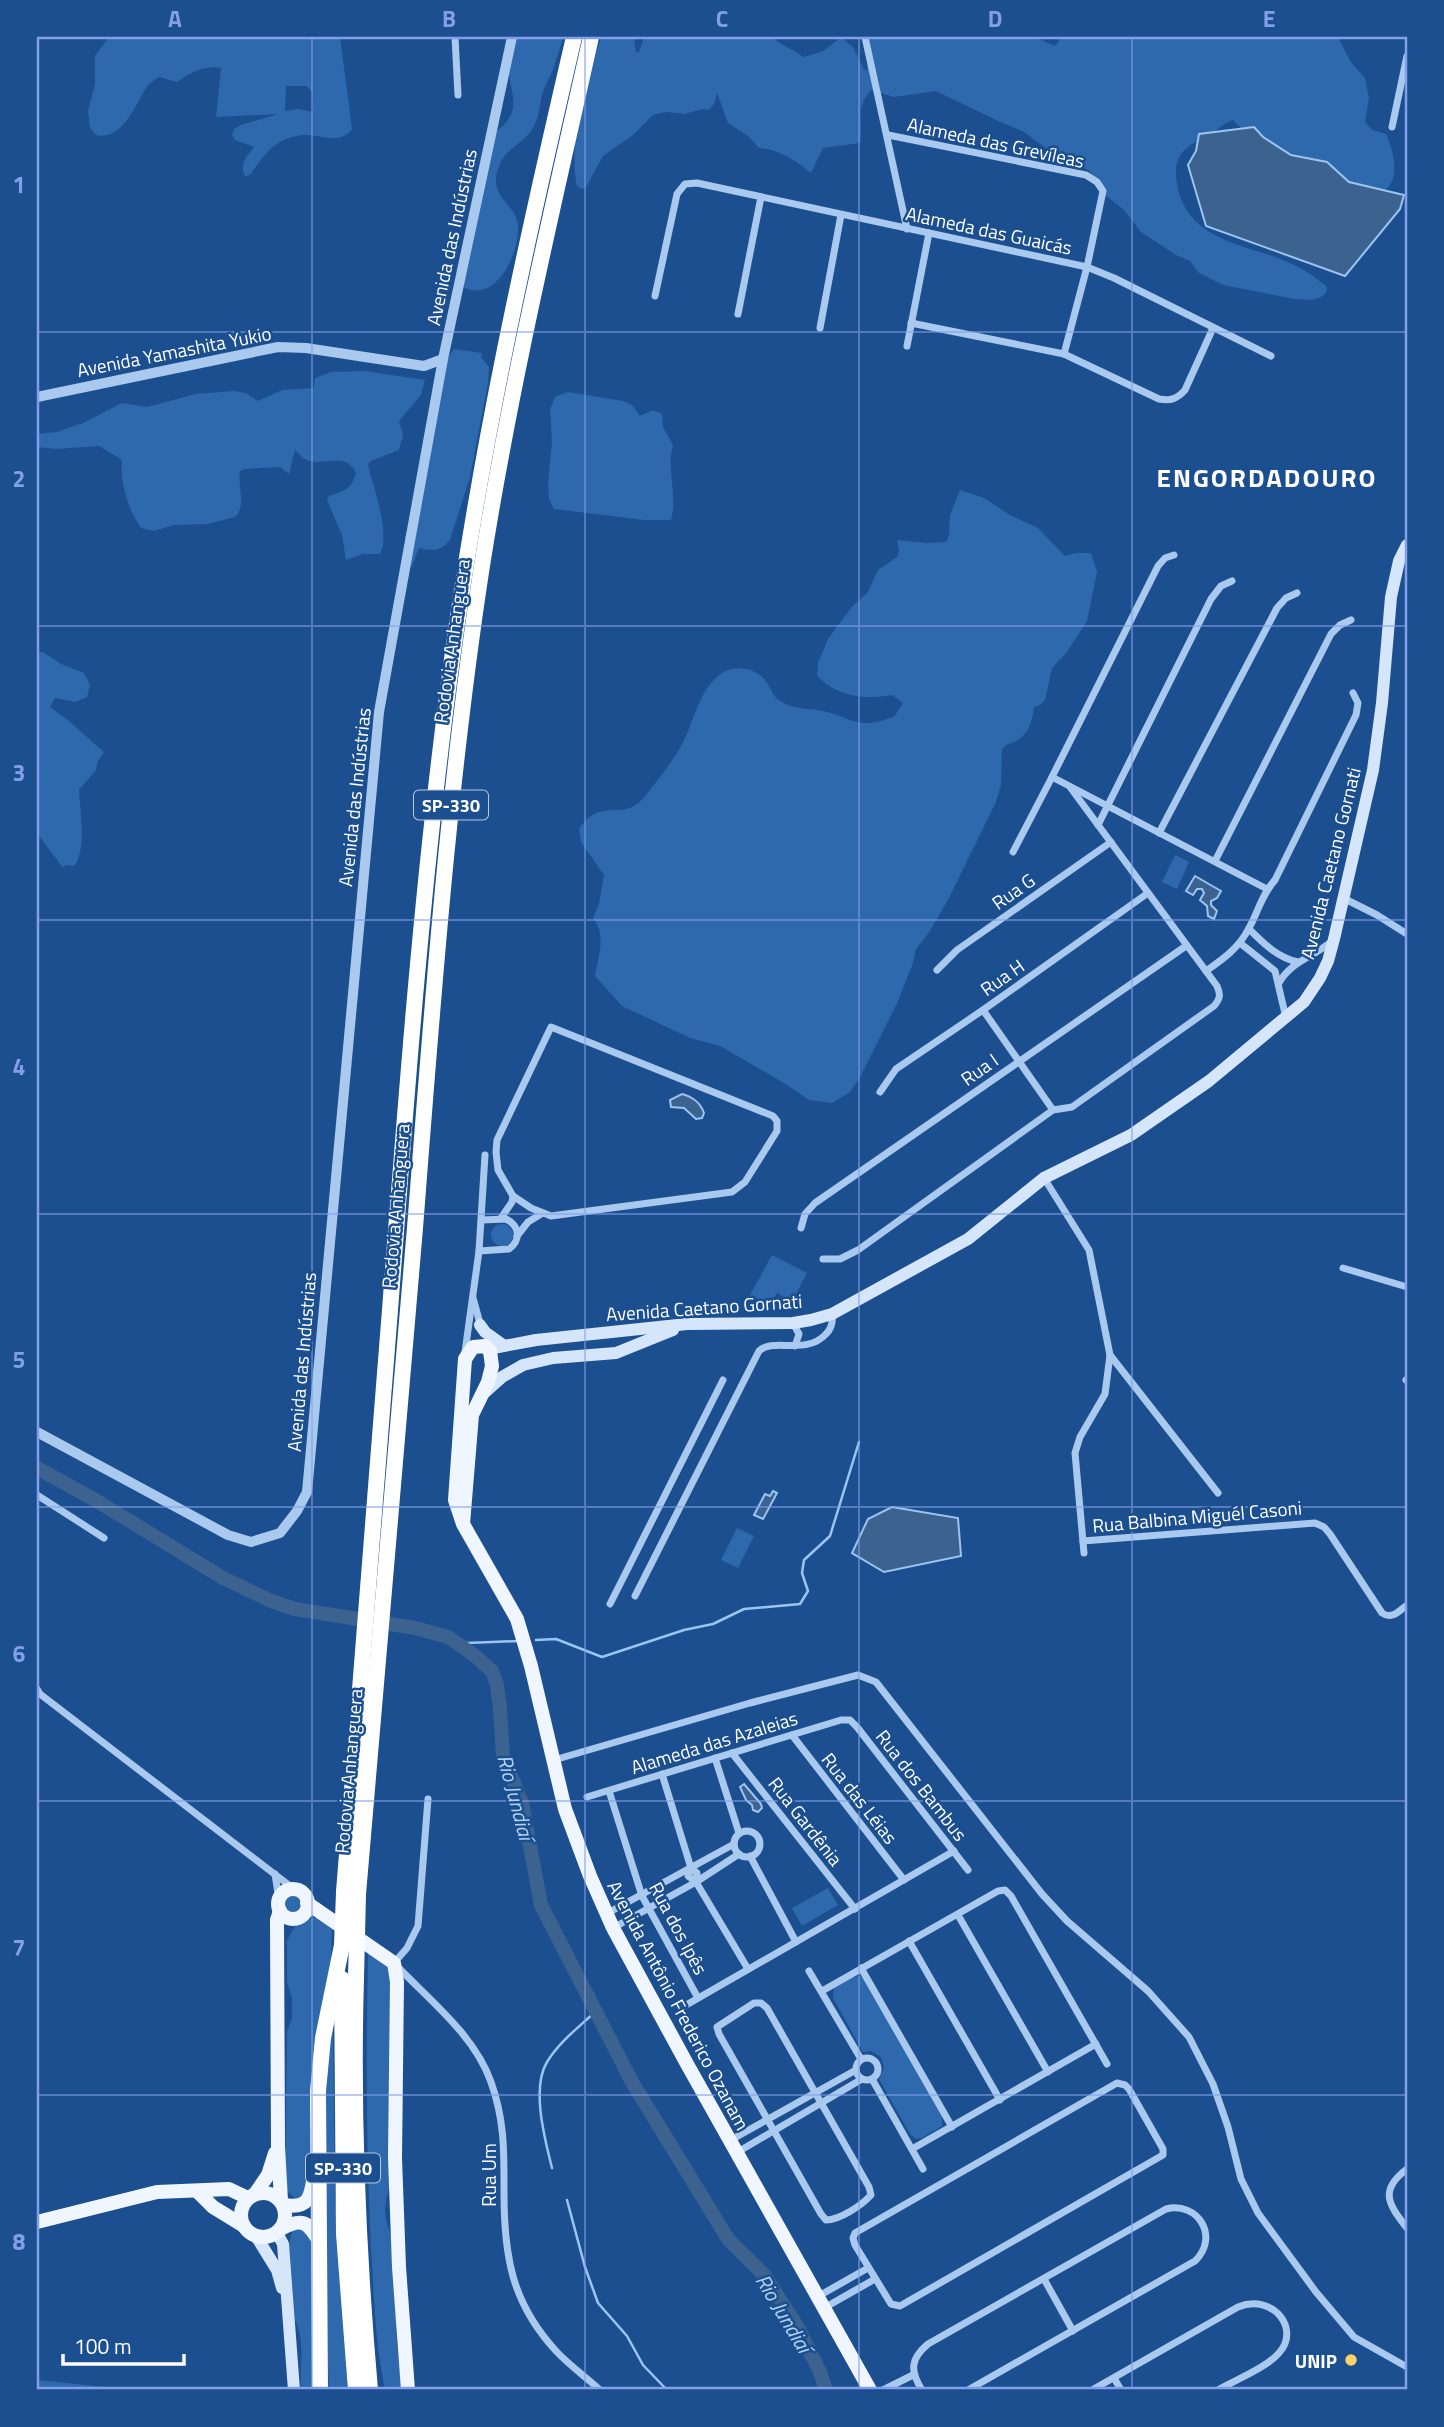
<svg xmlns="http://www.w3.org/2000/svg" width="1444" height="2427" viewBox="0 0 1444 2427" font-family="'Titillium Web',sans-serif">
	<style>
		.green { fill: #2e69ad; fill-rule: evenodd }
		.water { fill: #3c6290; stroke: #9cc4f0; stroke-width: 2 }
		.lines { fill: none; stroke-linecap: round; stroke-linejoin: round }
		.stream { stroke: #9cc4f0; stroke-width: 2.5 }
		.river { stroke: #3c6290; stroke-width: 14 }
		.minor { stroke: #a9c9ee; stroke-width: 7 }
		.tertiary { stroke: #a9c9ee; stroke-width: 10 }
		.secondary { stroke: #d6e6fa; stroke-width: 12 }
		.primary { stroke: #f0f6ff; stroke-width: 14 }
		.motorway { stroke: #fff; stroke-width: 16 }
		.motorway-bridge { stroke: #fff; stroke-width: 16 }
		.grid { fill: none; stroke: #839eea; stroke-width: 2; stroke-opacity: 0.55 }
		.poi-dot { fill: #ffd166; stroke: #1b4f8f; stroke-width: 2.5 }
		.labels { text-anchor: middle; dominant-baseline: central; stroke-width: 5; stroke-linejoin: round; paint-order: stroke }
		.shield { fill: #1b4f8f; stroke: #bbcadd; stroke-width: 2 }
		.shield-label { font-size: 18px; font-weight: bold; fill: #fff }
		.street-label { font-size: 19px; fill: #fff; stroke: #1b4f8f }
		.poi-label { font-size: 19px; font-weight: bold; fill: #fff; stroke: #1b4f8f; text-anchor: end }
		.water-label { font-size: 21px; font-style: italic; fill: #b5d3f5; stroke: #1b4f8f }
		.district-label { font-size: 26px; font-weight: bold; letter-spacing: 2px; fill: #fff; stroke: #1b4f8f }
		.neatline { fill: none; stroke: #839eea; stroke-width: 2.5 }
		.grid-label { font-size: 23px; text-anchor: middle; font-weight: bold; fill: #839eea }
	</style>
	<rect width="100%" height="100%" fill="#1b4f8f"/>
	<g class="green">
		<path d="M109 37H340L352 129C341 145 321 135 306 135 300 135 290 137 284 140 269 147 259 162 250 175L245 176C239 163 247 157 254 147L235 140 232 135 234 129 241 125 278 114 216 117 221 68C205 65 190 73 177 82L159 77C155 80 149 83 146 88 135 106 122 141 96 135L90 128 88 111 95 84V56ZM286 86H307L312 92 313 112 298 109 285 111Z"/>
		<path d="M510 37H563C560 49 556 61 552 72 549 79 545 85 543 92 539 104 540 117 533 128 523 145 503 148 497 172 491 199 516 204 518 225 520 253 496 306 461 286L493 134C522 113 513 100 508 70 506 60 509 47 510 37Z"/>
		<path d="M601 37H634L636 53 639 52 644 37H770L804 57 823 51 839 39H843L853 47 864 69 867 71 869 37H1035L1055 46 1059 41V37H1338L1350 61 1365 78 1369 98 1365 122 1372 130 1386 134C1393 148 1402 182 1383 191 1379 193 1372 193 1367 194L1264 152 1233 120C1226 122 1222 126 1215 131 1196 143 1174 148 1176 176 1180 229 1224 241 1266 254 1288 260 1311 272 1327 287L1326 293 1321 297 1312 300 1295 299 1223 285 1199 273 1190 261 1176 255 1141 232 1124 210 1104 194 1090 171 1052 153 1024 132 998 121 936 91 894 97 871 90C854 111 864 119 860 143L823 148 811 173C797 161 778 149 759 148L748 136 728 123 717 93 714 104 709 110 702 109 685 114 666 112 653 115 633 135 603 156 586 187 582 189 577 186C567 144 588 77 601 37Z"/>
		<path d="M454 349 482 353 481 357 489 367 488 383 470 477 450 540C440 552 433 551 419 548L412 566 408 567 405 559V537L415 502 442 365Z"/>
		<path d="M364 371 425 380 421 395 399 421 403 435 399 450 371 461 368 464C373 487 391 534 380 554H363L346 560 342 535 327 500 329 496C344 491 352 489 356 473 345 451 327 466 309 461 303 459 299 454 295 450L289 474 280 467 245 469 240 471C237 486 247 506 235 517L208 524 174 525 154 531 141 528C128 510 120 482 122 460L99 446 56 449 37 447V434L57 432 83 423 122 403 147 407 196 394 234 391 246 393 258 401 282 390 314 388 315 378 331 372Z"/>
		<path d="M568 392 623 401 632 405 640 416 653 410 662 414 663 427 673 445C666 470 678 495 671 520H644L554 509 549 499 548 484 552 442 550 409 555 397Z"/>
		<path d="M960 490 984 498 1010 515 1038 528 1065 556 1075 553H1091L1097 572 1087 621 1067 652 1052 668 1045 700 1040 705 1034 707C1033 719 1029 733 1018 740 1012 744 1007 743 1002 749L1001 785 996 802 948 900 928 934 916 949 912 966 897 1003 860 1077 850 1092 832 1103 809 1100 784 1083 720 1046 690 1038 622 1006 595 976C598 957 607 934 593 918L599 904 604 875 581 842 579 829C603 794 623 825 646 795 659 778 676 758 685 738 695 717 699 693 717 677 731 664 753 666 765 680 770 686 773 697 780 701 794 710 812 708 827 712 841 715 854 724 868 723 877 723 886 719 894 717L903 703 892 695C864 700 838 697 817 676L818 663 828 639 851 608 868 592 878 570 897 557 899 551 897 540 927 543 946 542 949 535 950 515Z"/>
		<path d="M37 652H43L61 664 84 673 90 685 87 697 75 702 55 698 50 707 69 721 104 752 98 761 96 770 79 790C80 810 87 851 74 866L65 865 63 868 37 833Z"/>
		<path d="M1175 855 1189 862 1177 889 1162 882Z"/>
		<circle cx="502" cy="1235" r="11"/>
		<path d="M772 1255 807 1273 792 1302 777 1293 770 1305 750 1295Z"/>
		<path d="M737 1528 754 1536 738 1568 721 1560Z"/>
		<path d="M828 1888 838 1905 802 1926 792 1908Z"/>
		<circle cx="293" cy="1904" r="8"/>
		<path d="M313 1918H323L332 1922 331 1960 311 2173 305 2195 296 2199 287 2191 285 2183 287 2031 292 2018V1998L287 1982V1940L296 1925Z"/>
		<path d="M368 1950 388 1966 390 1971 391 2183C384 2201 382 2220 393 2237L397 2345 402 2390H385C375 2343 374 2295 371 2248 366 2148 366 2050 368 1950Z"/>
		<path d="M860 1976 863 1977 942 2116V2126L922 2138 916 2139 910 2134 879 2079 884 2068 881 2057 871 2051 863 2052 833 1998 834 1988 853 1977Z"/>
		<path d="M333 2024 335 2193 348 2390H329L328 2367 323 2080Z"/>
		<path d="M300 2226 312 2236 315 2390H301C299 2367 306 2343 295 2320L289 2245 292 2232Z"/>
		<path d="M37 2380 136 2390H37Z"/>
	</g>
	<g class="water">
		<path d="M1254 127 1263 137 1291 155 1327 162 1349 182 1404 195 1400 209 1345 276 1206 226 1188 165 1196 151 1199 134Z"/>
		<path d="M1195 876 1221 891 1217 898 1211 901V905L1217 911 1214 919 1208 916 1207 906 1200 900 1204 893 1202 889H1197L1193 895 1186 891Z"/>
		<path d="M682 1094C693 1097 700 1102 704 1113L702 1118 696 1119 684 1108 671 1107 670 1100Z"/>
		<path d="M773 1491 777 1493 763 1519 754 1515 765 1494 770 1496Z"/>
		<path d="M892 1507 958 1518 961 1556 884 1572 852 1553 868 1519Z"/>
		<path d="M744 1784 761 1804 762 1808 758 1812 753 1810 752 1805 746 1800 740 1787Z"/>
	</g>
	<g class="lines">
		<g class="stream">
			<path d="M448 1637 467 1643 518 1641"/>
			<path d="M536 1640 556 1639 602 1657 684 1630 713 1624 744 1609 800 1604 808 1591 802 1573 804 1560 830 1536 859 1442"/>
			<path d="M552 2168C545 2140 531 2088 547 2062 559 2042 579 2027 596 2011"/>
			<path d="M567 2200 585 2267 598 2303 627 2336 643 2365 667 2390"/>
		</g>
		<path class="river" d="M37 1468 97 1501 223 1578 271 1601 295 1609 415 1628 448 1637 474 1655 492 1671 497 1685 500 1708 503 1756 522 1803 541 1905 632 2082 728 2239 765 2276 797 2326 820 2372 826 2390"/>
		<g class="minor">
			<path d="M455 37 458 95"/>
			<path d="M865 37 907 229"/>
			<path d="M1392 127 1407 56"/>
			<path d="M888 135 1086 175 1097 182 1103 191 1087 267 1064 354"/>
			<path d="M655 296 677 194 685 184 697 183 1087 267 1114 278 1271 356"/>
			<path d="M738 314 761 197"/>
			<path d="M911 323 1064 354 1159 399C1171 401 1177 399 1185 390L1213 328"/>
			<path d="M820 328 841 215"/>
			<path d="M907 346 929 233"/>
			<path d="M1052 777 1267 889"/>
			<path d="M1098 825 1211 599 1221 586 1232 581"/>
			<path d="M1159 833 1277 608 1286 598 1297 593"/>
			<path d="M1013 852 1052 777 1158 566 1165 558 1174 555"/>
			<path d="M1215 861 1331 634 1340 625 1351 620"/>
			<path d="M1343 898 1377 915 1407 934"/>
			<path d="M1249 929C1263 943 1278 958 1298 962"/>
			<path d="M1240 943 1275 971 1286 1018"/>
			<path d="M937 970 957 950 1111 842"/>
			<path d="M1206 971C1223 959 1239 948 1249 928 1258 912 1262 894 1275 880L1356 715 1358 703 1353 693"/>
			<path d="M1279 983C1290 962 1313 957 1331 942"/>
			<path d="M983 1010 1053 1110"/>
			<path d="M551 1027 773 1116 777 1121V1131L745 1182 732 1192 551 1216 531 1208 513 1196 498 1170 496 1152 497 1140Z"/>
			<path d="M880 1092 896 1069 983 1010 1148 893"/>
			<path d="M1044 1178 1089 1250 1110 1355 1105 1394 1080 1437 1075 1453 1084 1553"/>
			<path d="M501 1218 512 1202 513 1196"/>
			<path d="M801 1228 805 1214 815 1203 1186 946"/>
			<path d="M517 1236 528 1222 541 1214"/>
			<path d="M479 1251 509 1249C521 1240 520 1226 506 1219L482 1220"/>
			<path d="M823 1259H840L858 1250 1053 1110 1072 1107 1214 1006C1220 999 1221 995 1217 986L1070 787"/>
			<path d="M1343 1268 1407 1287"/>
			<path d="M473 1298 481 1327"/>
			<path d="M793 1323 799 1334 795 1346"/>
			<path d="M465 1352 479 1251 485 1155"/>
			<path d="M1110 1355 1218 1493"/>
			<path d="M1406 1380 1407 1379"/>
			<path d="M37 1495 104 1538"/>
			<path d="M1083 1541 1315 1523 1324 1527 1330 1534 1382 1613C1392 1620 1399 1611 1407 1605"/>
			<path d="M635 1596 759 1351C773 1337 806 1356 826 1334 832 1328 833 1321 832 1314"/>
			<path d="M610 1604 723 1380"/>
			<path d="M37 1689 40 1694 294 1889"/>
			<path d="M792 1735 904 1880"/>
			<path d="M732 1753 855 1909"/>
			<path d="M715 1758 739 1833"/>
			<path d="M554 1760 750 1703 858 1675 876 1682 1042 1894 1067 1921 1148 1991 1189 2037 1213 2084 1228 2127 1241 2179 1258 2213 1316 2292 1354 2337 1407 2367"/>
			<path d="M662 1774 691 1868 697 1873 696 1882"/>
			<path d="M609 1791 642 1896 698 1998"/>
			<path d="M587 1797 841 1720H850L857 1727 968 1870"/>
			<path d="M428 1799 418 1926 407 1948 394 1963C428 1999 474 2034 491 2082 505 2121 504 2153 504 2193 504 2257 512 2303 556 2351 569 2365 586 2377 600 2390"/>
			<circle cx="747" cy="1844" r="13"/>
			<path d="M750 1856 796 1942"/>
			<path d="M691 1869 688 1876 696 1882 748 1969"/>
			<path d="M275 1874 279 1900"/>
			<path d="M606 1914 734 1844"/>
			<path d="M958 1915 1048 2072"/>
			<path d="M613 1928 696 1882 739 1854"/>
			<path d="M909 1941 1000 2100"/>
			<path d="M861 1968 952 2127"/>
			<path d="M809 1971 861 2059"/>
			<path d="M822 1991 998 1891 1005 1890 1011 1896 1107 2064"/>
			<path d="M754 2003H761L767 2008 869 2187 871 2195C862 2205 840 2220 826 2220L821 2214 719 2034 717 2027Z"/>
			<path d="M681 2008 954 1851"/>
			<circle cx="867" cy="2069" r="11"/>
			<path d="M872 2079 923 2169"/>
			<path d="M1117 2083 1125 2085 1129 2089 1163 2149V2155L900 2306 891 2304 855 2245 853 2238 855 2233Z"/>
			<path d="M729 2141 856 2070"/>
			<path d="M912 2149 1096 2044"/>
			<path d="M736 2153 862 2079"/>
			<path d="M1407 2169C1379 2190 1388 2204 1407 2228"/>
			<path d="M1044 2279 1073 2331"/>
			<path d="M817 2297 868 2268"/>
			<path d="M824 2308 875 2279"/>
			<path d="M1114 2378 1121 2390"/>
			<path d="M883 2390 913 2375"/>
			<path d="M922 2390C910 2371 910 2359 928 2344L1166 2209C1198 2201 1220 2237 1195 2261L968 2390"/>
			<path d="M1092 2390 1238 2307C1273 2293 1301 2329 1279 2353 1266 2368 1235 2380 1218 2390"/>
		</g>
		<g class="tertiary">
			<path d="M37 397 278 347 306 348 424 366 443 359"/>
			<path d="M37 1432 228 1535 251 1542 280 1533 297 1511 307 1492 379 712 443 359 512 37"/>
		</g>
		<g class="secondary">
			<path d="M480 1325 485 1332 503 1345"/>
			<path d="M488 1349 536 1340 687 1324 793 1323 811 1320 832 1314 968 1239 1044 1178 1131 1135 1209 1081 1304 1002 1320 978 1328 961 1334 939 1373 770 1382 703 1391 597 1399 561 1407 545"/>
			<path d="M483 1394 502 1377 523 1365 553 1358 616 1353 673 1330"/>
			<path d="M277 2233 283 2244 294 2390"/>
			<path d="M256 2236 277 2270 282 2288"/>
		</g>
		<g class="primary">
			<path d="M463 1524 472 1415 488 1382 492 1366 490 1351 485 1346 473 1347 465 1359 455 1500 463 1524 517 1619 531 1666 565 1809 590 1876 613 1928 687 2064 870 2390"/>
			<circle cx="293" cy="1904" r="15"/>
			<path d="M307 1903 394 1963 397 1982 395 2158 399 2267 408 2390"/>
			<path d="M280 1911 277 1920 278 2146 281 2201"/>
			<path d="M197 2191 213 2207 244 2226"/>
			<circle cx="263" cy="2215" r="22"/>
			<path d="M255 2194 268 2175 275 2153"/>
			<path d="M284 2205C309 2209 311 2197 314 2175"/>
			<path d="M37 2222 157 2192 229 2189 248 2198"/>
			<path d="M281 2229C302 2217 308 2222 319 2241"/>
		</g>
		<g class="motorway">
			<path d="M344 1892C358 1698 374 1504 390 1310 406 1098 422 885 450 674 478 459 525 247 574 37"/>
			<path d="M358 1894C378 1672 397 1450 415 1228 432 1009 448 789 481 572 509 392 551 215 591 37"/>
			<path d="M356 1978C352 2116 358 2253 370 2390"/>
			<path d="M342 1979 344 2234 356 2390"/>
			<path d="M320 2390 318 2091 323 2038 342 1945"/>
		</g>
		<g class="motorway-bridge">
			<path d="M342 1945 344 1892"/>
			<path d="M356 1978 358 1894"/>
		</g>
	</g>
	<path class="grid" d="M312 37V2390M585 37V2390M859 37V2390M1132 37V2390M37 332H1407M37 626H1407M37 920H1407M37 1214H1407M37 1507H1407M37 1801H1407M37 2095H1407"/>
	<circle class="poi-dot" cx="1351" cy="2360" r="7"/>
	<g class="labels">
		<g class="shield">
			<rect x="414" y="790.5" width="74" height="29" rx="5"/>
			<rect x="306" y="2153.5" width="74" height="29" rx="5"/>
		</g>
		<g class="shield-label">
			<text x="451" y="805">SP-330</text>
			<text x="343" y="2168">SP-330</text>
		</g>
		<g class="street-label">
			<text transform="translate(996 142) rotate(12)">Alameda das Grevíleas</text>
			<text transform="translate(989 230) rotate(12)">Alameda das Guaicás</text>
			<text transform="translate(451 237) rotate(-78)">Avenida das Indústrias</text>
			<text transform="translate(174 351) rotate(-11)">Avenida Yamashita Yukio</text>
			<text transform="translate(451 641) rotate(-82)">Rodovia Anhanguera</text>
			<text transform="translate(354 797) rotate(-84)">Avenida das Indústrias</text>
			<text transform="translate(1330 863) rotate(-76)">Avenida Caetano Gornati</text>
			<text transform="translate(1013 891) rotate(-35)">Rua G</text>
			<text transform="translate(1002 977) rotate(-35)">Rua H</text>
			<text transform="translate(979 1069) rotate(-35)">Rua I</text>
			<text transform="translate(395 1206) rotate(-85)">Rodovia Anhanguera</text>
			<text transform="translate(704 1307) rotate(-4)">Avenida Caetano Gornati</text>
			<text transform="translate(301 1362) rotate(-85)">Avenida das Indústrias</text>
			<text transform="translate(1197 1516) rotate(-5)">Rua Balbina Miguél Casoni</text>
			<text transform="translate(714 1742) rotate(-17)">Alameda das Azaleias</text>
			<text transform="translate(348 1771) rotate(-85)">Rodovia Anhanguera</text>
			<text transform="translate(922 1785) rotate(52)">Rua dos Bambus</text>
			<text transform="translate(860 1798) rotate(52)">Rua das Léias</text>
			<text transform="translate(806 1821) rotate(52)">Rua Gardênia</text>
			<text transform="translate(679 1928) rotate(62)">Rua dos Ipês</text>
			<text transform="translate(679 2005) rotate(62)">Avenida Antônio Frederico Ozanam</text>
			<text transform="translate(488 2175) rotate(-90)">Rua Um</text>
		</g>
		<g class="poi-label">
			<text x="1337" y="2360">UNIP</text>
		</g>
		<g class="water-label">
			<text transform="translate(516 1797) rotate(75)">Rio Jundiaí</text>
			<text transform="translate(784 2313) rotate(59)">Rio Jundiaí</text>
		</g>
		<g class="district-label">
			<text x="1267" y="477">ENGORDADOURO</text>
		</g>
	</g>
	<rect width="1444" height="2427" fill="none" stroke="#1b4f8f" stroke-width="77"/>
	<path d="M63 2354v10h121v-10" fill="none" stroke="#ffffff" stroke-width="3.5"/>
	<text x="74" y="2354" font-size="21" fill="#ffffff" stroke="#1b4f8f" stroke-width="5" paint-order="stroke">100 m</text>
	<rect x="38" y="38" width="1368" height="2350" class="neatline"/>
	<g class="grid-label">
		<text x="175" y="27">A</text>
		<text x="449" y="27">B</text>
		<text x="722" y="27">C</text>
		<text x="995" y="27">D</text>
		<text x="1269" y="27">E</text>
		<text x="19" y="193">1</text>
		<text x="19" y="487">2</text>
		<text x="19" y="781">3</text>
		<text x="19" y="1075">4</text>
		<text x="19" y="1368">5</text>
		<text x="19" y="1662">6</text>
		<text x="19" y="1956">7</text>
		<text x="19" y="2250">8</text>
	</g>
</svg>
